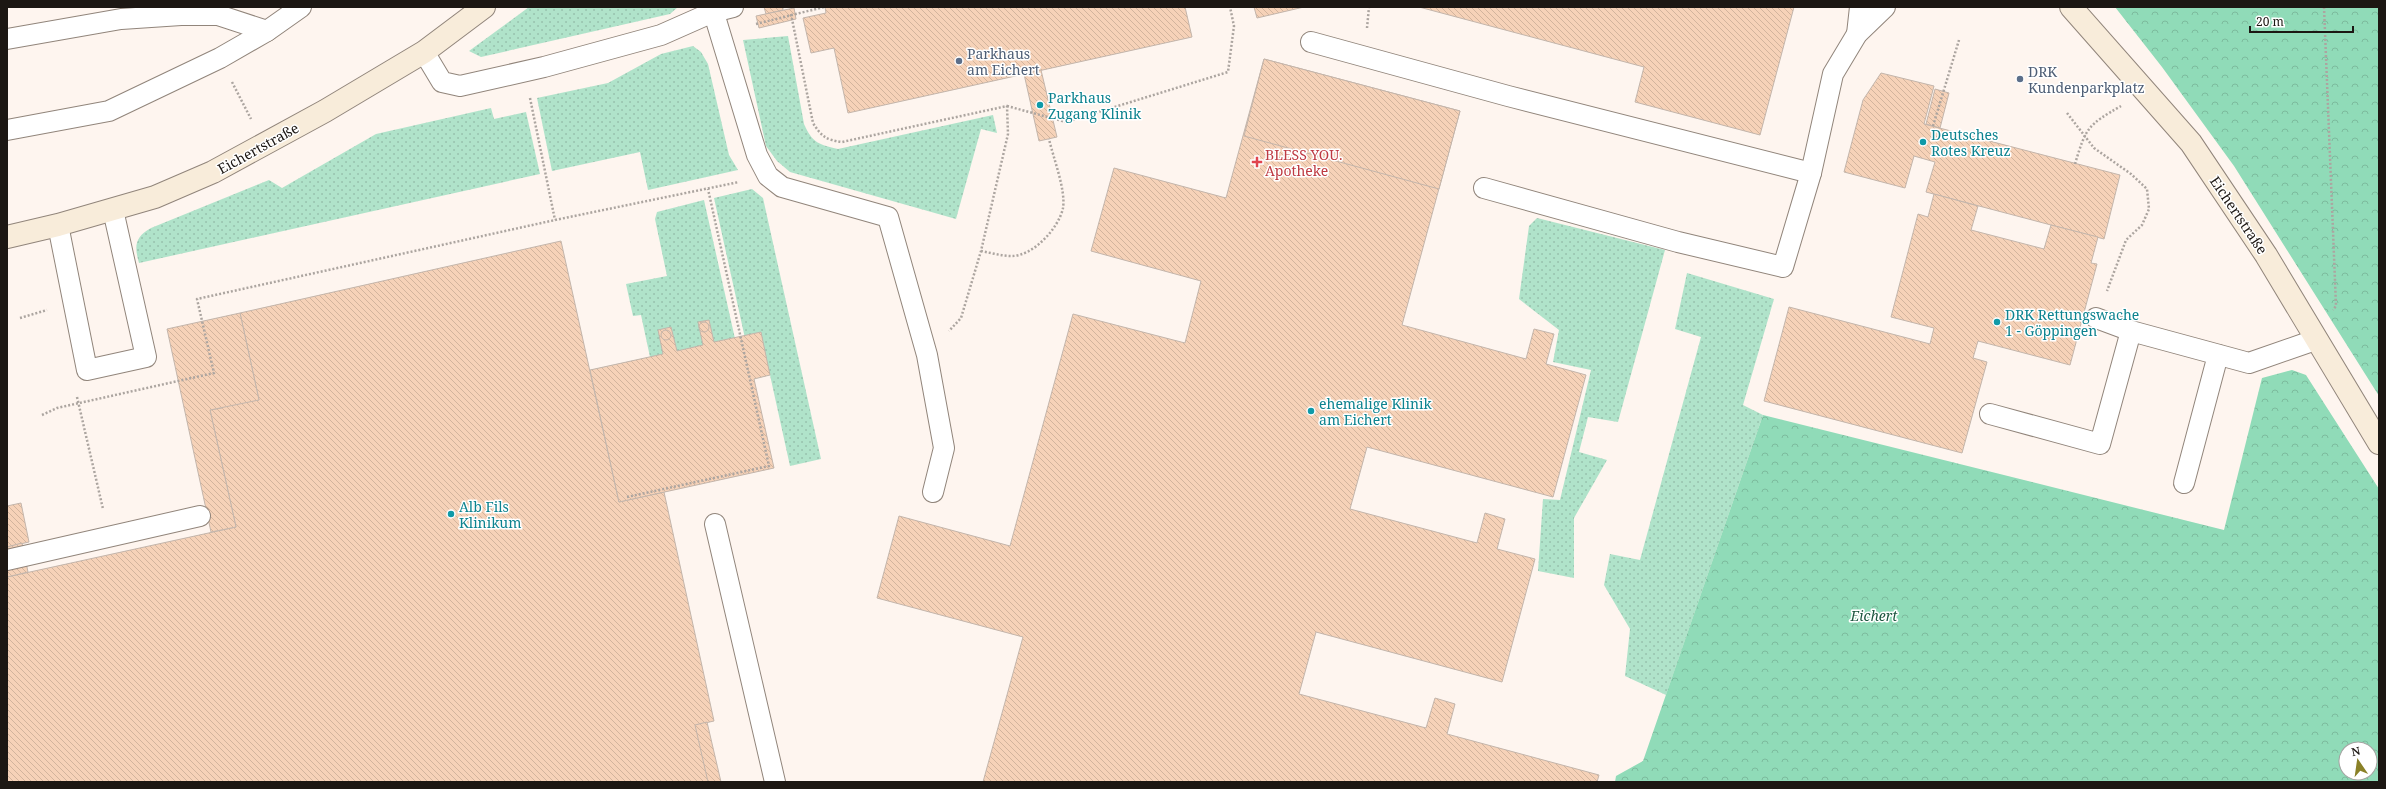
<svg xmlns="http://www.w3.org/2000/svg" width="2386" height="789" viewBox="0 0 2386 789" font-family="'Noto Serif',serif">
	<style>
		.grass { fill: url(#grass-dots) }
		.forest { fill: url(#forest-crowns); fill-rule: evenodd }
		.building { fill: url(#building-back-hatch); stroke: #c3b5ab }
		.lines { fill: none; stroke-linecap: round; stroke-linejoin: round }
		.lane-casing { stroke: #91857b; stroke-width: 22 }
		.secondary-casing { stroke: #91857b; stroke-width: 24 }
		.path { stroke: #aca5a0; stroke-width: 2.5; stroke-dasharray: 2 2; stroke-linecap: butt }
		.lane { stroke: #fff; stroke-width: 20 }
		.secondary { stroke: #f8ecda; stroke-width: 22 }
		.service-dot { fill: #5c6f8a; stroke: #fff; stroke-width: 1.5 }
		.culture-dot { fill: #0f9aa8; stroke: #fff; stroke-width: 1.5 }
		.health-dot { fill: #e0444e; stroke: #fff; stroke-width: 1.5 }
		.labels { text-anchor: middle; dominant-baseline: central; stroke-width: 3; stroke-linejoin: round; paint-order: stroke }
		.service-label { font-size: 14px; fill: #4e5e75; stroke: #fff; text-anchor: start }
		.culture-label { font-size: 14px; fill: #0d838f; stroke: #fff; text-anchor: start }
		.street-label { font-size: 14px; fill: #1c1713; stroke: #fff }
		.health-label { font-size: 14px; fill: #be3a42; stroke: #fff; text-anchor: start }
		.park-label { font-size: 14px; font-style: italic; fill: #1c563f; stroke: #fff }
	</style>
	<defs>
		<pattern id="grass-dots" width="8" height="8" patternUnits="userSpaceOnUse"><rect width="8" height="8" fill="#b0e3ca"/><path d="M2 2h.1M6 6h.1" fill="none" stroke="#97c2ad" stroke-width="1.8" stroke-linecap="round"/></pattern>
		<pattern id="forest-crowns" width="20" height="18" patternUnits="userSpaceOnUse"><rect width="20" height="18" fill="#90dbb8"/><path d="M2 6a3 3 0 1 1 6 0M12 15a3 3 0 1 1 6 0" fill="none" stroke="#7cbb9d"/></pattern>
		<pattern id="building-back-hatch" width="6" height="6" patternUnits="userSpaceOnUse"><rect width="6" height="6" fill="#f6d2b8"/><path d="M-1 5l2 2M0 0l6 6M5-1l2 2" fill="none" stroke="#d2b49d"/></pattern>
	</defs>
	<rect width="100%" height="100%" fill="#fef5ef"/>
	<g class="grass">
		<path d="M529 7H678L670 14 481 57 469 51Z"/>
		<path d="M788 36 804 124C812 143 820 145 838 149L993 115 997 133 981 129 956 219 790 172 777 161 766 146 743 40Z"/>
		<path d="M693 46 701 52 708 64 729 155 738 170 648 190 640 152 552 171 537 98 608 83 661 54Z"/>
		<path d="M491 108 494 119 526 112 540 174 139 263C134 246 135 237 151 228L269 180 282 188 376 134Z"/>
		<path d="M752 189 763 198 821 459 790 466 770 375 754 379 714 198Z"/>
		<path d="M704 200 763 464 618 497 590 370 650 357 641 315 633 316 626 284 667 276 655 219 657 212Z"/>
		<path d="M1537 218 1665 250 1618 422 1588 417 1579 452 1607 460 1574 518V578L1538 571 1543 499 1560 500 1591 370 1553 362 1559 330 1519 299 1529 226Z"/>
		<path d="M1687 273 1774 299 1743 405 1763 415 1666 695 1625 676 1630 629 1604 585 1610 554 1640 560 1701 337 1675 329Z"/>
	</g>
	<g class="forest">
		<path d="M2115 7H2379V396L2234 166 2162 67Z"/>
		<path d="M2292 370 2306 375 2379 489V782H1615L1616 776 1643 761 1763 415 2224 530 2262 378ZM2346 749H2370V773H2346Z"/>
	</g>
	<g class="building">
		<path d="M764 7H783V10L766 14Z"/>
		<path d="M825 7H1185L1192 37 848 113 834 48 811 53 803 18 826 13Z"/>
		<path d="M1254 7H1304L1257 18Z"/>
		<path d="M1419 7H1794L1760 135 1635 102 1644 67Z"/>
		<path d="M794 8 796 19 759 28 756 16Z"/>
		<path d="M1264 59 1460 111 1402 325 1526 359 1534 329 1554 334 1546 364 1586 375 1553 497 1367 447 1350 509 1477 543 1485 513 1505 519 1497 549 1535 559 1502 682 1316 632 1299 694 1426 728 1435 698 1455 704 1447 734 1599 775 1597 782H983L1023 637 877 598 899 516 1010 546 1073 314 1185 343 1201 281 1091 251 1114 168 1226 198Z"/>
		<path d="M1264 59 1460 111 1439 189 1244 136Z"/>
		<path d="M1041 70 1057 137 1039 141 1024 74Z"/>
		<path d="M1881 73 1934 86 1924 124 2120 175 2104 239 1926 192 1935 162 1914 156 1905 188 1844 172 1863 100Z"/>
		<path d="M1935 89 1949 93 1940 128 1926 124Z"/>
		<path d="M1934 194 1978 206 1971 230 2044 249 2051 225 2098 237 2091 263 2097 264 2070 365 1978 341 1973 358 1987 362 1962 453 1764 401 1789 307 1930 344 1934 328 1891 317 1918 214 1928 217Z"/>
		<path d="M561 241 619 502 664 492 714 721 696 725 709 782H7V577L236 527 210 410 222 408 221 397 225 391 231 387H239L245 391 249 401 259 400 240 313Z"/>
		<path d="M240 313 259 400 210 410 236 527 211 532 167 329Z"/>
		<path d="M709 320 714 342 761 332 770 375 754 379 774 468 619 502 590 370 663 354 658 330 671 327 677 351 703 345 698 322Z"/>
		<circle cx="704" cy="327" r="5"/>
		<circle cx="666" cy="335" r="5"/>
		<path d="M21 503 29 542 7 547V506Z"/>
		<path d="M22 543 28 572 7 577V547Z"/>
		<path d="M707 722 721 782H708L695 725Z"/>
	</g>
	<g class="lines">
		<g class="lane-casing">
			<g id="lane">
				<path d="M712 7 757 155 768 176 782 187 888 217 927 355 944 448 933 492"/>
				<path d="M267 31 301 7"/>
				<path d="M1857 34 1860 7"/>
				<path d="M7 39 121 19 181 15H218L267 31 220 58 109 111 7 130"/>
				<path d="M1311 42 1508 96 1811 173"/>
				<path d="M424 52 442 82 460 86 544 67 661 35 713 12 733 7"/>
				<path d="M1484 188 1678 242 1783 267 1811 173 1833 74 1857 34 1885 7"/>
				<path d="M58 225 87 370 146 357 113 210"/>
				<path d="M2096 318 2131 331 2249 363 2315 340"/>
				<path d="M1990 414 2100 444 2131 331"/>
				<path d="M2184 483 2218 355"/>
				<path d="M715 524 775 782"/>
				<path d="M7 560 200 516"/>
			</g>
		</g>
		<g class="secondary-casing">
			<g id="secondary">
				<path d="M2071 7 2191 143 2266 255 2379 443"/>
				<path d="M7 237 58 225 155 197 213 172 325 111 424 52 484 7"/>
			</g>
		</g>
		<g class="path">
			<path d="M2324 7 2336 306 2333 310"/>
			<path d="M791 14 813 123C821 136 826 140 842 142L1007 106 1008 134 981 251 961 318 949 331"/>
			<path d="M756 24 824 7"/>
			<path d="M1367 28 1369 7"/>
			<path d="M232 82 251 119"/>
			<path d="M530 98 555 220"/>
			<path d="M1007 106 1066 122 1228 72 1234 26 1230 7"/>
			<path d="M2067 113 2094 148 2131 174 2147 189 2149 209 2142 225 2126 240 2107 291"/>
			<path d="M1933 126 1959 40"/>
			<path d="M2075 164C2086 127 2088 125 2121 106"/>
			<path d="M981 251C991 253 1002 256 1012 256 1033 256 1059 228 1063 208 1066 190 1053 157 1049 139"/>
			<path d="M20 318 47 310"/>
			<path d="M77 397 103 509"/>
			<path d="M42 415 57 408 214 373 197 299 555 220 739 182"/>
			<path d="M627 497 769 466 708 189"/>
		</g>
		<use href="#lane" class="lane"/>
		<use href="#secondary" class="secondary"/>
	</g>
	<g class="service-dot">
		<circle cx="959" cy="61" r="4"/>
		<circle cx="2020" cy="79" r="4"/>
	</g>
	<g class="culture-dot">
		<circle cx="1040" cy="105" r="4"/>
		<circle cx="1923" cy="142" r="4"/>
		<circle cx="1997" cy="322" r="4"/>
		<circle cx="1311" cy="411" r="4"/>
		<circle cx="451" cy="514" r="4"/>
	</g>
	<path class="health-dot" d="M1255 156h4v4h4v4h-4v4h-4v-4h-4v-4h4z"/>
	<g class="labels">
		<g class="service-label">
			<text x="967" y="53">Parkhaus<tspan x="967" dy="16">am Eichert</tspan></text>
			<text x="2028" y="71">DRK<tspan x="2028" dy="16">Kundenparkplatz</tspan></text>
		</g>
		<g class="culture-label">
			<text x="1048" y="97">Parkhaus<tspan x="1048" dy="16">Zugang Klinik</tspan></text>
			<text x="1931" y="134">Deutsches<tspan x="1931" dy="16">Rotes Kreuz</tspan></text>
			<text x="2005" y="314">DRK Rettungswache<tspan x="2005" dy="16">1 - Göppingen</tspan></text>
			<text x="1319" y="403">ehemalige Klinik<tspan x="1319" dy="16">am Eichert</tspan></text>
			<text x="459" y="506">Alb Fils<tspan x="459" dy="16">Klinikum</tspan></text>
		</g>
		<g class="street-label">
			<text transform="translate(258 148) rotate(-29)">Eichertstraße</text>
			<text transform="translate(2239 215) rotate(56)">Eichertstraße</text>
		</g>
		<g class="health-label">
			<text x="1265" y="154">BLESS YOU.<tspan x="1265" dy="16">Apotheke</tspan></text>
		</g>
		<g class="park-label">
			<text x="1874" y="615">Eichert</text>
		</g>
	</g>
	<rect width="2386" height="789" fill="none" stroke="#1c1713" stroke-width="16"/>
	<g transform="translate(2358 761) rotate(347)"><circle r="19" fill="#ffffff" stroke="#a4a2a1"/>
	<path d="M0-3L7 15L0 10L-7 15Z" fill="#8a8128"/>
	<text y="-6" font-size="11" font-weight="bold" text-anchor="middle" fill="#1c1713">N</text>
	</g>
	<path d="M2250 26v6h103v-6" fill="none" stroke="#1c1713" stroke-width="2"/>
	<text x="2256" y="26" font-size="12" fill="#1c1713" stroke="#ffffff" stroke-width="3" paint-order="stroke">20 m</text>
</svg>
